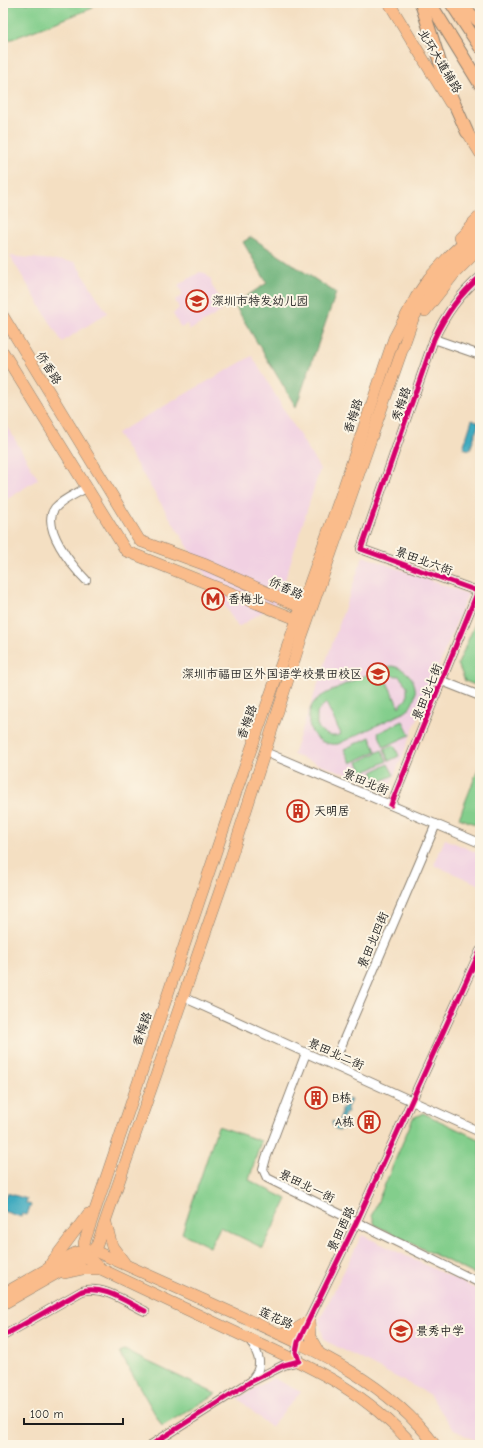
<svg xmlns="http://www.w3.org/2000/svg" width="483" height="1448" viewBox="0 0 483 1448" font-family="'Comic Neue','LXGW WenKai TC',sans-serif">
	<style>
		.built { fill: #f1d0e2 }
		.green { fill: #83ce8c; stroke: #507554; fill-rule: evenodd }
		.forest { fill: #6ab178; stroke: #43664a }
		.water { fill: #3faabf; stroke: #2e636e }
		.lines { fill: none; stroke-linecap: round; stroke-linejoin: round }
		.minor-casing { stroke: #887e6f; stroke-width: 10 }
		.major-casing { stroke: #887e6f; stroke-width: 12 }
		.highway-casing { stroke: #887e6f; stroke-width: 14 }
		.minor { stroke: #fff; stroke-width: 8 }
		.major { stroke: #fabc8b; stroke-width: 11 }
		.highway { stroke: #fabc8b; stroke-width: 12 }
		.cycleway-casing { stroke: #fcf5e5; stroke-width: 8 }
		.cycleway { stroke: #d6006c; stroke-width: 5 }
		.labels { text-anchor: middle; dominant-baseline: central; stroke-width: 4; stroke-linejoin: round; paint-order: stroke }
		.street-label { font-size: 12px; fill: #1c1c1c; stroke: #fcf5e5 }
		.poi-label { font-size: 12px; fill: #1c1c1c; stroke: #fcf5e5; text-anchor: start }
	</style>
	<rect width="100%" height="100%" fill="#fcf5e5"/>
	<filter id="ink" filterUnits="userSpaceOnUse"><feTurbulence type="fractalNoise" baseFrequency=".025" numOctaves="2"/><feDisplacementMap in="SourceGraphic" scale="8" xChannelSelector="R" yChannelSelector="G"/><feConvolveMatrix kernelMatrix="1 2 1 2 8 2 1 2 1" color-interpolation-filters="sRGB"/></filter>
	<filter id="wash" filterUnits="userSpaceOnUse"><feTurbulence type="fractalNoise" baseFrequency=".012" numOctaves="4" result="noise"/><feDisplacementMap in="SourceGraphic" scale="16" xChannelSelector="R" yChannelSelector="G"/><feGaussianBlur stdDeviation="0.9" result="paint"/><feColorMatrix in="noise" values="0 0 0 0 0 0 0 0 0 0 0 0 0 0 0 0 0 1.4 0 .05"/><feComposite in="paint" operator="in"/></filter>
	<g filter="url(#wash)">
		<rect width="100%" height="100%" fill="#f4dfc2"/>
		<g class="built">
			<path d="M10 256 75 262 107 313 62 342Z"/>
			<path d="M200 272 205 273 211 280 212 286 220 298 218 303 222 311 190 330 187 324 181 328 173 314 179 308 175 300 183 295 178 285Z"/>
			<path d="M252 356 320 469 278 602 238 627 117 433Z"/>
			<path d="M3 419 38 479 3 502Z"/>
			<path d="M363 556 468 594 389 789 293 755Z"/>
			<path d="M445 839 480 854V885L434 865Z"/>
			<path d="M362 1235 480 1291V1434L477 1441 454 1430 429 1394 324 1340 319 1321Z"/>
			<path d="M273 1378 301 1392 270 1427 238 1398Z"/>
		</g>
		<g class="green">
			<path d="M3 3H91L93 8 4 42Z"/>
			<path d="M480 612V687L465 681 458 664Z"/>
			<path d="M392 666C415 670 423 694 407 711L338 744C328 745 317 742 312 732 306 722 308 708 316 700 328 690 365 676 380 669ZM387 675 399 676 407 686V698L399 707 384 676ZM326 703 341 734 340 735C330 738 322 734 317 725V712Z"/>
			<path d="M403 721 410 735 384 747 378 733Z"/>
			<path d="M370 737 376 751 351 763 344 749Z"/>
			<path d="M394 745 399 756 389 761 384 749Z"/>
			<path d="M382 750 387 761 363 773 358 762Z"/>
			<path d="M388 764 394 775 377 783 372 772Z"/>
			<path d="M480 764V826L459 818Z"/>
			<path d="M423 1113 480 1140V1272L478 1276 375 1225 372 1215 413 1118Z"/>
			<path d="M218 1126 261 1141 249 1180 287 1199 263 1248 220 1227 210 1247 182 1233Z"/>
			<path d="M125 1350 136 1356 216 1394 162 1426 120 1353Z"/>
		</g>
		<path class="forest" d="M251 237 336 293 296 407 234 304 267 283 243 242Z"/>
		<g class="water">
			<path d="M472 420 479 423 470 450 463 448Z"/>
			<path d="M348 1099 351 1100 347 1108 348 1112 345 1114 340 1124 345 1127C339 1133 332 1129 332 1121L337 1123 342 1113 341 1109 344 1107Z"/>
			<path d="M7 1193 27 1199 26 1203 31 1205 27 1215 22 1214 21 1217 3 1211V1195L6 1196Z"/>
		</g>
	</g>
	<g filter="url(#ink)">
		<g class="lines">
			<g class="minor-casing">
				<g id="minor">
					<path d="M480 277C460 294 445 315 434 339L361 549 480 592"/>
					<path d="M434 339 480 355"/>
					<path d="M86 488C76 494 63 499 55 508 40 527 73 567 86 580"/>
					<path d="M442 681 480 696"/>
					<path d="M265 752 480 843"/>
					<path d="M391 805 480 586"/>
					<path d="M183 997 480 1132"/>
					<path d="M306 1053 266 1158 263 1169 267 1178 480 1283"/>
					<path d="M333 1065 436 824"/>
					<path d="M3 1336 82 1291C103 1285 126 1302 145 1311"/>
					<path d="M249 1338C257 1352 265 1364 253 1378"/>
					<path d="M151 1445 250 1382 284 1365 299 1361 296 1352 298 1342 356 1223 480 951"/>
				</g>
			</g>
			<g class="major-casing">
				<g id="major">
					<path d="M389 3 450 103"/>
					<path d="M463 125 480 153"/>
					<path d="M459 237 480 216"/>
					<path d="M425 311 454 274 479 249"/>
					<path d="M3 316 140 541 206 565 300 607 305 612"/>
					<path d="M3 352 126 551 296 619 302 618"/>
					<path d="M106 1223 112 1246 124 1262"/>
					<path d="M51 1263 88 1214"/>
					<path d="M65 1273 83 1269H101"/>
					<path d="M3 1294 75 1253 85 1250 97 1252C143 1273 189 1293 235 1314 308 1347 386 1379 435 1445"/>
					<path d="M3 1304 89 1255 97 1245 226 873 302 636 413 319C432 284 451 265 480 238"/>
					<path d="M309 1321 310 1337 318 1351"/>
					<path d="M279 1334 293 1331 309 1321"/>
					<path d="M413 1445C362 1388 309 1366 241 1335 195 1313 148 1291 101 1269L86 1256 84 1243 237 789 341 495 394 338 416 297 429 278 450 255 480 227"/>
				</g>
			</g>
			<g class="highway-casing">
				<g id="highway">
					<path d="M421 3 450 94 467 132"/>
					<path d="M430 3 480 84"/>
					<path d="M451 3 480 47"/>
					<path d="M457 3 480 22"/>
				</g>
			</g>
			<use href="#minor" class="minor"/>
			<use href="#major" class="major"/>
			<use href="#highway" class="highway"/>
			<g class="cycleway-casing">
				<g id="cycleway">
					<path d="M480 277C460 294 445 315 434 339L361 549 480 592"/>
					<path d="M391 805 480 586"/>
					<path d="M3 1336 82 1291C103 1285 126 1302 145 1311"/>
					<path d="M151 1445 250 1382 284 1365 299 1361 296 1352 298 1342 356 1223 480 951"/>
				</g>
			</g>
			<use href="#cycleway" class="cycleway"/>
		</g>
	</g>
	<defs>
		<g id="school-ring" transform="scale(1.15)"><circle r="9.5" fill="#fcf5e5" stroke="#c8321e" stroke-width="1.5"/><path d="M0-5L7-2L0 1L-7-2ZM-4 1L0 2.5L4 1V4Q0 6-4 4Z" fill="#c8321e"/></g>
		<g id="metro-ring" transform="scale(1.15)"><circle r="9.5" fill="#fcf5e5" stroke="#c8321e" stroke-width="1.5"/><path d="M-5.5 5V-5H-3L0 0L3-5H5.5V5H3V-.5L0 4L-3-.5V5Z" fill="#c8321e"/></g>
		<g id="building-ring" transform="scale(1.15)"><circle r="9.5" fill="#fcf5e5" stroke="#c8321e" stroke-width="1.5"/><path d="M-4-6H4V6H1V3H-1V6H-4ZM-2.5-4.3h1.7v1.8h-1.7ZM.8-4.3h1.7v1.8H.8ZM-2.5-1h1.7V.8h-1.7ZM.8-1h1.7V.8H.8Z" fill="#c8321e"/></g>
	</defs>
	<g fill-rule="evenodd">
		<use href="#school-ring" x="197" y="301"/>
		<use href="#metro-ring" x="213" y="599"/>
		<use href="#school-ring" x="378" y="674"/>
		<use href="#building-ring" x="298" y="811"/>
		<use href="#building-ring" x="316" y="1098"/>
		<use href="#building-ring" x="369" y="1122"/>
		<use href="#school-ring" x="401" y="1331"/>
	</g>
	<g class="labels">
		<g class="street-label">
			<text transform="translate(440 61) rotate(59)">北环大道辅路</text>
			<text transform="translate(49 368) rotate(58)">侨香路</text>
			<text transform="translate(401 404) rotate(-71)">秀梅路</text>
			<text transform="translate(353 416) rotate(-72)">香梅路</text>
			<text transform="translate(424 561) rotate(20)">景田北六街</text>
			<text transform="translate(286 588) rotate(25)">侨香路</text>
			<text transform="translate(427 692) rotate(-68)">景田北七街</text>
			<text transform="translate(247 722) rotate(-70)">香梅路</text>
			<text transform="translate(366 782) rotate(23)">景田北街</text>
			<text transform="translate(373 940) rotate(-67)">景田北四街</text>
			<text transform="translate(142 1029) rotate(-71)">香梅路</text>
			<text transform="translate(336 1054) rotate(24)">景田北二街</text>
			<text transform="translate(307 1186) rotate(26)">景田北一街</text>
			<text transform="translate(341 1229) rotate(-65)">景田西路</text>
			<text transform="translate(276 1318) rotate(24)">莲花路</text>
		</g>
		<g class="poi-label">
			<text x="212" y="301">深圳市特发幼儿园</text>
			<text x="228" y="599">香梅北</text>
			<text x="362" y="674" text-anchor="end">深圳市福田区外国语学校景田校区</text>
			<text x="314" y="811">天明居</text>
			<text x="332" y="1098">B栋</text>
			<text x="354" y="1122" text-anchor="end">A栋</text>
			<text x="416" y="1331">景秀中学</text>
		</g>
	</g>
	<rect width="483" height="1448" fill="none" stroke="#fcf5e5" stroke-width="16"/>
	<path d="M24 1418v6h99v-6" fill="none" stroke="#1c1c1c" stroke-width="2"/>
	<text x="30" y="1418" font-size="12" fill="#1c1c1c" stroke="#fcf5e5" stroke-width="3" paint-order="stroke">100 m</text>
</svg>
